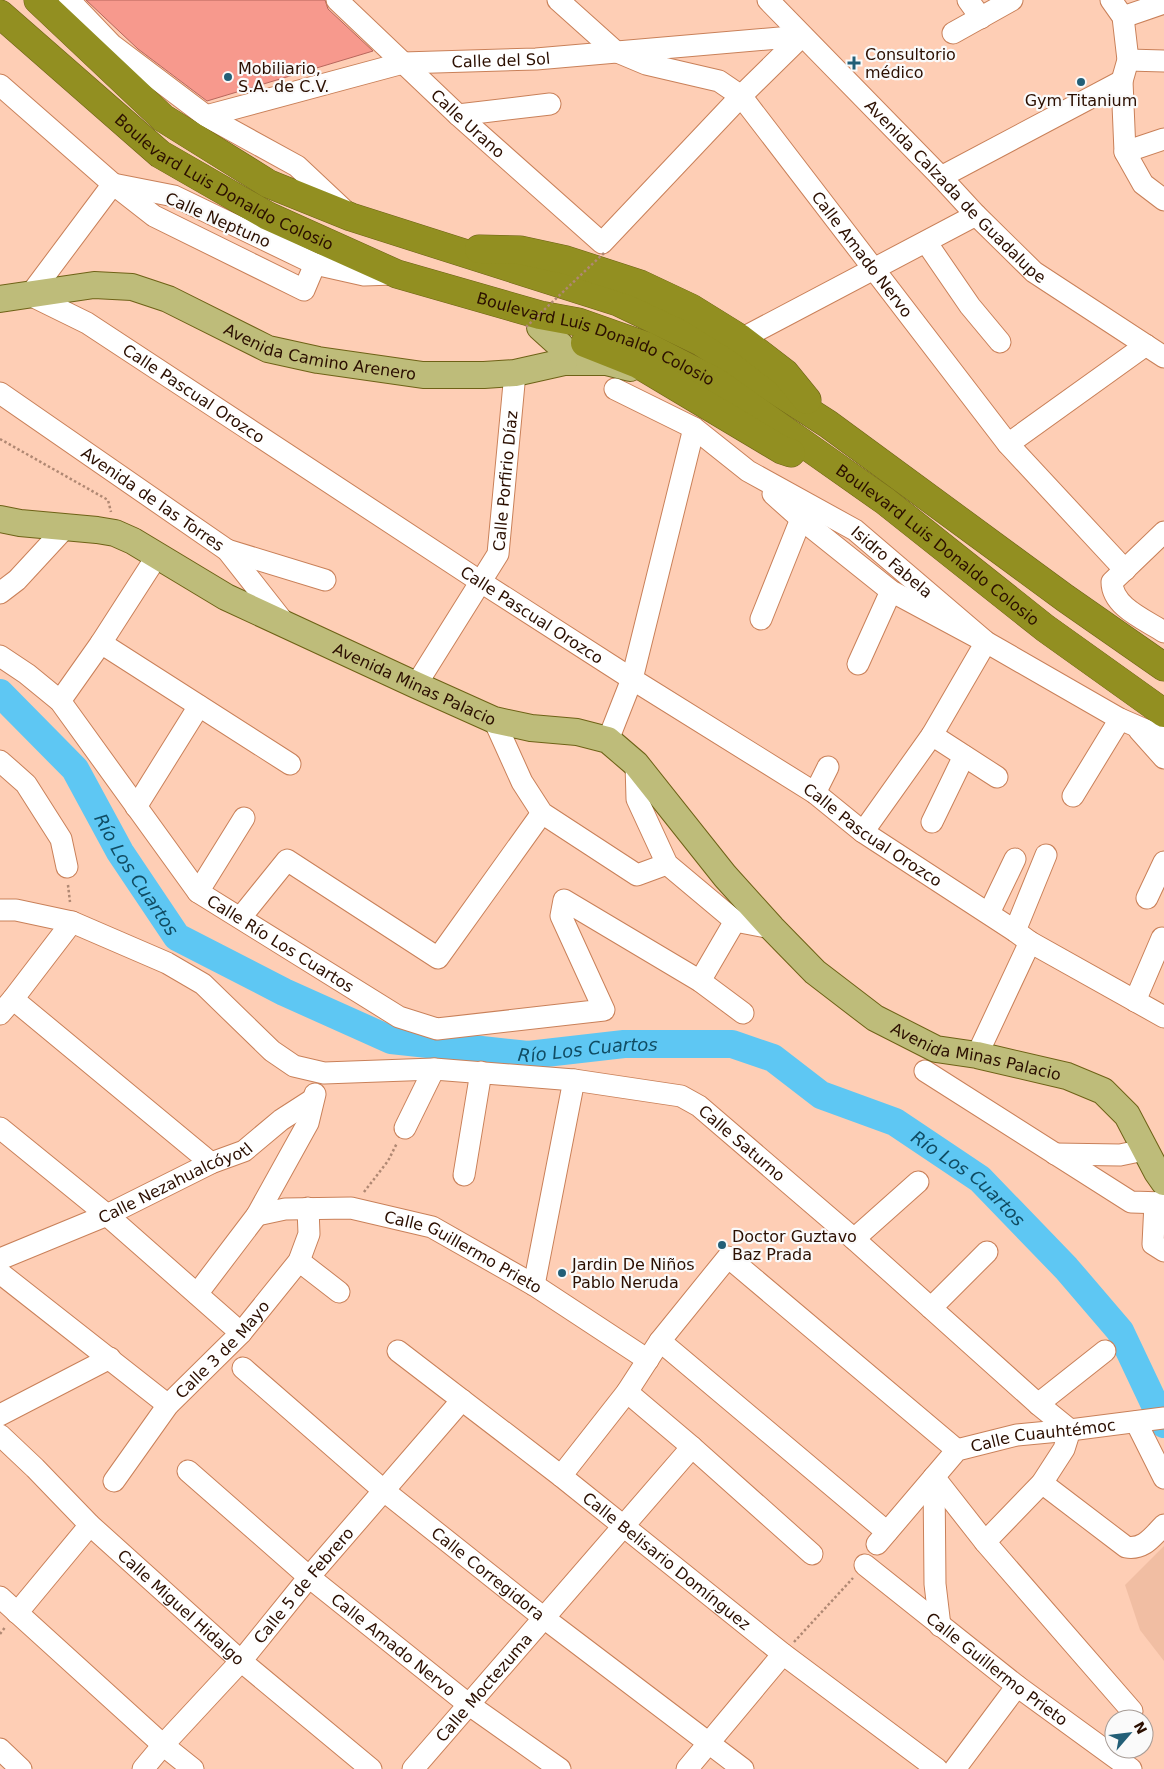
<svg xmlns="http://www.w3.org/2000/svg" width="1164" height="1769" viewBox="0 0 1164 1769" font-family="'DejaVu Sans',sans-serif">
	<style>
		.built { fill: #f1bea3 }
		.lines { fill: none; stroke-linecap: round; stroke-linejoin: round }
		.river { stroke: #5ec7f3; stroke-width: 28 }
		.building { fill: #f7998d; stroke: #b7665c }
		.minor-casing { stroke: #c98059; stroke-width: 23 }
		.major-casing { stroke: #6e6216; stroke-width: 28 }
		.highway-casing { stroke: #6e6216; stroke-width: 29 }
		.path { stroke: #b08873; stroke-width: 2.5; stroke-dasharray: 2.5 2.5; stroke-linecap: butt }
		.minor { stroke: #fff; stroke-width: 21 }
		.major { stroke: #bebc7a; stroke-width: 26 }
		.highway { stroke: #928f21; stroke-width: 28 }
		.path-bridge { stroke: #b08873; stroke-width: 2.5; stroke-dasharray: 2.5 2.5; stroke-linecap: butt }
		.poi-dot { fill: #235f77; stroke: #fafafa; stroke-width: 2 }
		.labels { text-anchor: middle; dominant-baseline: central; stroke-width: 4.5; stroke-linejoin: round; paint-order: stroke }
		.poi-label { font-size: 16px; fill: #2b0f01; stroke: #fafafa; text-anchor: start }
		.street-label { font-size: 16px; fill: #2b0f01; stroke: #fafafa }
		.water-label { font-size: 18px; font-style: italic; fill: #104c63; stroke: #fafafa }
	</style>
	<rect width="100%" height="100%" fill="#feceb5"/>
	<path class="built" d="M1164 1546V1661L1140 1630 1125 1585Z"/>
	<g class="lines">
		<path class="river" id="s1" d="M0 693 75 769 120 852 177 937 284 992 391 1040 528 1055 624 1044H732L773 1058 821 1095 895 1122 980 1179 1066 1268 1120 1331 1164 1424"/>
	</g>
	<path class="building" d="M86 0H325L328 9 373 51 207 101 138 49Z"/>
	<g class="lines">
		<g class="minor-casing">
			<g id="minor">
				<path d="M69 0 112 45 206 116 297 166 346 212"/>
				<path id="s2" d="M337 0 458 115 602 243 741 96 802 36"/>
				<path id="s3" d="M558 0 615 51 646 64 719 81 741 96 1008 444 1125 570"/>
				<path id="s4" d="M768 0 941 177 976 215 1034 272 1164 357"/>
				<path d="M968 0 981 18"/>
				<path d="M1111 0 1123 17 1128 60 1122 81 1125 152 1143 184 1164 200"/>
				<path d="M1123 17 1164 3"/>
				<path d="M953 33 1012 0"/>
				<path d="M1128 60 1164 61"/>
				<path d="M0 85 113 184 154 216 304 290 315 264"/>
				<path d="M458 115 550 104"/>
				<path id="s5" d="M206 116 403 63 536 59 802 36"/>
				<path d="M1125 152 1164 139"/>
				<path d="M941 177 1122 81"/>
				<path d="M926 242 970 306 1000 342"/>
				<path id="s6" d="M393 274 364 275 315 264 174 196 113 184 30 295 87 323 481 582 632 679 815 793 863 832 1015 931 1030 942 1164 1017"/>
				<path d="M741 339 976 215"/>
				<path id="s7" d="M615 389 694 428 748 471 855 530 986 642 1120 719 1164 738"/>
				<path id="s8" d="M0 393 227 550 286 625"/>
				<path d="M1008 444 1146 345"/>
				<path d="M773 494 801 519 891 591 986 642 932 735 863 832"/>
				<path d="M1164 532 1112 582C1112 607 1146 620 1164 632"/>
				<path d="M227 550 325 580"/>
				<path d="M0 593 17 580 65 528"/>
				<path d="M761 619 801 519"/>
				<path d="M101 643 290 764"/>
				<path id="s9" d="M0 656 27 674 60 701 198 892 399 1017 437 1029 604 1010 561 916 564 900 700 981 743 1013"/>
				<path d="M858 664 891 591"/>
				<path id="s10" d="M416 685 498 554 515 373"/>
				<path d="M60 701 101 643 157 556"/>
				<path d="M494 720 522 782 542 813 637 875 667 864"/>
				<path d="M1139 730 1164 758"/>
				<path d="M932 735 997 777"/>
				<path d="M608 740 632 679 694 428"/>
				<path d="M0 761 26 784 61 839 67 867"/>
				<path d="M636 764 637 799 667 864 735 921 772 928"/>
				<path d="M815 793 828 767"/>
				<path d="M1073 796 1120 719"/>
				<path d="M136 807 199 706"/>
				<path d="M932 822 964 756"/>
				<path d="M198 892 244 818"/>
				<path d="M1147 898 1164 862"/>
				<path id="s11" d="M0 910H16L72 922 167 963 203 984 272 1051 294 1066 324 1073 434 1069 574 1080 681 1096 699 1106 854 1239 1038 1404 1070 1430 1064 1449 1042 1483 985 1542"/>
				<path d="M989 913 1015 859"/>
				<path d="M241 917 287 860 438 958 542 813"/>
				<path d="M1015 931 1046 855"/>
				<path d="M700 981 735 921"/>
				<path d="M13 999 211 1163"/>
				<path d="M1135 1001 1162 938"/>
				<path d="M0 1014 13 999 72 922"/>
				<path d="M977 1055 1030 942"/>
				<path d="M925 1071 1131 1202 1164 1203"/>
				<path d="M0 1128 107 1215 241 1333"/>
				<path d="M405 1128 434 1069"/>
				<path d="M1055 1154 1120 1155 1144 1150"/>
				<path d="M464 1175 481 1072"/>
				<path d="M1155 1203 1153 1244 1164 1251"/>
				<path id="s12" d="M257 1215 285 1209 351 1208 432 1227 534 1285 648 1360"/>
				<path d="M854 1239 918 1182"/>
				<path id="s13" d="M0 1259 107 1215 211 1163 244 1151 281 1120 312 1100"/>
				<path d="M299 1261 339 1292"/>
				<path d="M0 1273 168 1405"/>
				<path d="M534 1285 574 1080"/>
				<path d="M197 1294 257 1215 308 1123 315 1094"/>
				<path d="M931 1308 987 1252"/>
				<path d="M660 1341 887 1532"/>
				<path id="s14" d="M398 1351 561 1476 783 1654 937 1769"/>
				<path id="s15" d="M243 1368 383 1490 544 1618 743 1769"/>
				<path d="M627 1392 692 1447 812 1554"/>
				<path d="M1038 1404 1105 1351"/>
				<path d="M0 1415 110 1358"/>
				<path d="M1136 1422 1164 1478"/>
				<path id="s16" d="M0 1435 35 1468 90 1525 241 1661 371 1769"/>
				<path id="s17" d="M188 1471 309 1577 468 1704 560 1769"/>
				<path d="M561 1476 627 1392 660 1341 728 1257 957 1450"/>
				<path d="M934 1477 985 1542 1132 1711"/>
				<path d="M934 1477 935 1584 940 1626"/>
				<path id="s18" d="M114 1481 168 1405 241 1333 299 1261 309 1234 308 1208"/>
				<path d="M1042 1483 1126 1547C1144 1550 1152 1537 1164 1525"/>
				<path id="s19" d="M877 1544 957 1450 1017 1435 1070 1430 1164 1418"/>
				<path id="s20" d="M865 1565 1017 1686 1131 1769"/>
				<path d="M0 1597 163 1745 193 1769"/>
				<path d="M17 1613 90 1525"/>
				<path d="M0 1749 21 1769"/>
				<path id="s21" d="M143 1769 163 1745 241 1661 309 1577 462 1400"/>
				<path id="s22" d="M413 1769 692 1447"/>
				<path d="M687 1769 783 1654"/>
				<path d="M955 1769 1017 1686"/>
			</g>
		</g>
		<g class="major-casing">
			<g id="major">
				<path id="s23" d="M0 299 94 285 132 287 168 299 268 349 318 360 423 375H484L515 373 564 362H606L630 368"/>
				<path d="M540 327 561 346 564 362"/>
				<path id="s24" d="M0 519 20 523 97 530 115 533 133 541 226 597 416 685 494 720 531 728 577 732 608 740 636 764 725 876 772 928 815 972 875 1018 936 1049 977 1055 1067 1076 1103 1091 1127 1115 1157 1172 1164 1182"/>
			</g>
		</g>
		<g class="highway-casing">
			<g id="highway">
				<path d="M38 0 163 118 269 184 351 217 618 302 701 342 828 424 1065 598 1164 667"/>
				<path id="s25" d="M0 14 160 154 268 216 397 274 540 315 578 322 646 346 716 382 885 501 1045 628 1164 713"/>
				<path d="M479 249 520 250 566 260 640 284 691 308 741 339 785 373 807 400"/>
				<path d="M585 343 638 364 782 450 791 453"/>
			</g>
		</g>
		<g class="path">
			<path d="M0 439 108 500 111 512"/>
			<path d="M68 885 70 902"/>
			<path d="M364 1192 388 1161 397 1143"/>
			<path d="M0 1634 6 1626"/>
			<path d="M794 1642 853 1578"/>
		</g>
		<use href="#minor" class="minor"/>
		<use href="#major" class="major"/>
		<use href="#highway" class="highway"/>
		<path class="path-bridge" d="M526 327 604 253"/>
	</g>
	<g class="poi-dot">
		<path d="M851.5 55.5h5v5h5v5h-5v5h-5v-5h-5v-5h5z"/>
		<circle cx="228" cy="77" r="5"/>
		<circle cx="1081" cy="82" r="5"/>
		<circle cx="722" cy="1245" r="5"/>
		<circle cx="562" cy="1273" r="5"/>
	</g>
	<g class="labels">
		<g class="poi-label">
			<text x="865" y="54">Consultorio<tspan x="865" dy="18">médico</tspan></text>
			<text x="238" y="68">Mobiliario,<tspan x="238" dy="18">S.A. de C.V.</tspan></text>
			<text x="1081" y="100" text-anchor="middle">Gym Titanium</text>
			<text x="732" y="1236">Doctor Guztavo<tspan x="732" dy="18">Baz Prada</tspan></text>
			<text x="572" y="1264">Jardin De Niños<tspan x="572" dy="18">Pablo Neruda</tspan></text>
		</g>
		<g class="street-label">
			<text stroke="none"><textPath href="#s5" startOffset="302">Calle del Sol</textPath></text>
			<text stroke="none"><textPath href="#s2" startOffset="180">Calle Urano</textPath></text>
			<text stroke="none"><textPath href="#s25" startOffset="282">Boulevard Luis Donaldo Colosio</textPath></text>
			<text stroke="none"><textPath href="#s4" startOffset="268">Avenida Calzada de Guadalupe</textPath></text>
			<text transform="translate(218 220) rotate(24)">Calle Neptuno</text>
			<text stroke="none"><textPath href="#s3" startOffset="411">Calle Amado Nervo</textPath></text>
			<text stroke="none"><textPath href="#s25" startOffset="688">Boulevard Luis Donaldo Colosio</textPath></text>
			<text stroke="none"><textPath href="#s23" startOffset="334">Avenida Camino Arenero</textPath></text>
			<text stroke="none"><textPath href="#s6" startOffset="628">Calle Pascual Orozco</textPath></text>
			<text stroke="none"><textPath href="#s10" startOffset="228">Calle Porfirio Díaz</textPath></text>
			<text stroke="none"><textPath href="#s8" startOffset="186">Avenida de las Torres</textPath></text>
			<text stroke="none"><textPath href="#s25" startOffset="1092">Boulevard Luis Donaldo Colosio</textPath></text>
			<text stroke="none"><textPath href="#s7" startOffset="328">Isidro Fabela</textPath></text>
			<text stroke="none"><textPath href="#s6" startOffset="1032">Calle Pascual Orozco</textPath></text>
			<text stroke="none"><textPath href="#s24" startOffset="452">Avenida Minas Palacio</textPath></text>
			<text stroke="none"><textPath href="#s6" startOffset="1438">Calle Pascual Orozco</textPath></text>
			<text stroke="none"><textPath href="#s9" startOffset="408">Calle Río Los Cuartos</textPath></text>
			<text stroke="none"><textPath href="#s24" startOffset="1150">Avenida Minas Palacio</textPath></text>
			<text stroke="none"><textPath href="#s11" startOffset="808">Calle Saturno</textPath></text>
			<text stroke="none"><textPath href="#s13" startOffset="191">Calle Nezahualcóyotl</textPath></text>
			<text stroke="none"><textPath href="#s12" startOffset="216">Calle Guillermo Prieto</textPath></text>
			<text stroke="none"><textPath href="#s18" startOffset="171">Calle 3 de Mayo</textPath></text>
			<text stroke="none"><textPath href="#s19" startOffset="211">Calle Cuauhtémoc</textPath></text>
			<text stroke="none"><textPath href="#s14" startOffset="341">Calle Belisario Domínguez</textPath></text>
			<text stroke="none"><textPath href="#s15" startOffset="320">Calle Corregidora</textPath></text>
			<text stroke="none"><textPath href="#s21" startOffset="244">Calle 5 de Febrero</textPath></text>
			<text stroke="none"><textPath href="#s16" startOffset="250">Calle Miguel Hidalgo</textPath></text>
			<text stroke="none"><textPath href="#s17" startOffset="269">Calle Amado Nervo</textPath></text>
			<text stroke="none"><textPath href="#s20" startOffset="168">Calle Guillermo Prieto</textPath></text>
			<text stroke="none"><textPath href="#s22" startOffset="108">Calle Moctezuma</textPath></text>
		</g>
		<g class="water-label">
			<text stroke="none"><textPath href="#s1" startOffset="229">Río Los Cuartos</textPath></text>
			<text stroke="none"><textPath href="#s1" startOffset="739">Río Los Cuartos</textPath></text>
			<text stroke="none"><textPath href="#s1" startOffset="1159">Río Los Cuartos</textPath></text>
		</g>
	</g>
	<g transform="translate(1129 1734) rotate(62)"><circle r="24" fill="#fafafa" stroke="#a79c96"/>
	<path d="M0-4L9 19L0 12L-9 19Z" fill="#235f77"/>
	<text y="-8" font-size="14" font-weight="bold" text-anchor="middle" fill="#2b0f01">N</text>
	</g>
</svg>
